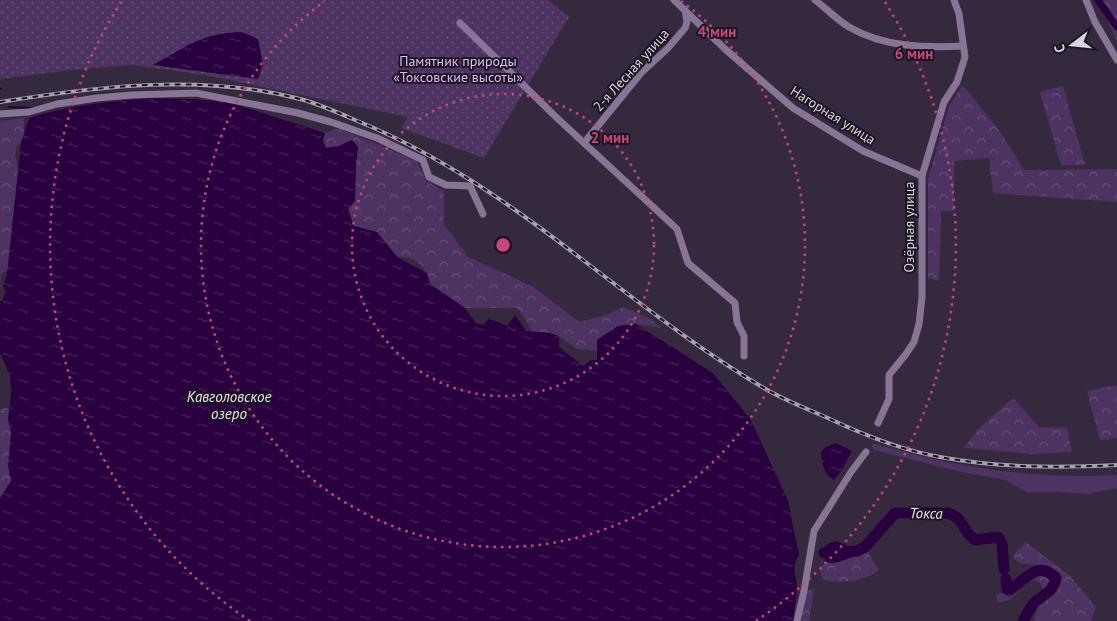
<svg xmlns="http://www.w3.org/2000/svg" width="1117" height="621" viewBox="0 0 1117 621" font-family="'PT Sans',sans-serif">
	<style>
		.grass { fill: #4d3361 }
		.forest { fill: url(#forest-crowns) }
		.park { fill: url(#park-dots) }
		.water { fill: url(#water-ripples) }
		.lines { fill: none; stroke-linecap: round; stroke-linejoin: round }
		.stream { stroke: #28003e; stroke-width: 2 }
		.canal { stroke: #28003e; stroke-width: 7 }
		.river { stroke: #28003e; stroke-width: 11 }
		.street { stroke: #867594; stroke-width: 7 }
		.rail-casing { stroke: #a8a0b0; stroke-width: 4 }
		.rail { stroke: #1a151e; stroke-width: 2; stroke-dasharray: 5.5; stroke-linecap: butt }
		.ring { fill: none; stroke: #c8467c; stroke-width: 2.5; stroke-dasharray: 2.5 5 }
		.labels { text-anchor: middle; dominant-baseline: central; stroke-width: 4; stroke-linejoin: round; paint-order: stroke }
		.park-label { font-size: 14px; fill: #ddbdf6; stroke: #1a151e }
		.street-label { font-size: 14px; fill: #d9d2e0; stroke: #1a151e }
		.water-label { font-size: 15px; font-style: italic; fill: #eae0f3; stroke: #1a151e }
		.centre { fill: #c8467c; stroke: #1a151e; stroke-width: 2.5 }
		.ring-label { font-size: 15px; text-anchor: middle; font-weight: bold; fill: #c8467c; stroke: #1a151e; stroke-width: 4; stroke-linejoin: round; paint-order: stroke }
	</style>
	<defs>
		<pattern id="forest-crowns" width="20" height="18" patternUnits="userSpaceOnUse" patternTransform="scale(1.25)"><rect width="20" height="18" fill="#4d3361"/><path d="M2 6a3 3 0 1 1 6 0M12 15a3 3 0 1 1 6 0" fill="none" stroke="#665077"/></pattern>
		<pattern id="park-dots" width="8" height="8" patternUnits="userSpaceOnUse" patternTransform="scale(1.25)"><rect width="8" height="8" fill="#4d3361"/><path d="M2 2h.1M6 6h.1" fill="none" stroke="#665077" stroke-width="1.8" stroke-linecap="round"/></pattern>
		<pattern id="water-ripples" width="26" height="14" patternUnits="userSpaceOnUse" patternTransform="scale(1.25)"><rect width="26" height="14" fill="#28003e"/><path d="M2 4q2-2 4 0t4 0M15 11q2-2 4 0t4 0" fill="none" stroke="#47245a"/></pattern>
	</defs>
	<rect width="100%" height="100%" fill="#35293e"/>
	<path class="grass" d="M873 443C952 467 1035 480 1117 475V488L1088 494 1056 492H1026L1006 480 961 472 874 450 872 446Z"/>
	<g class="forest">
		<path d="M1099 0H1117V42Z"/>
		<path d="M962 86 968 91 1001 133 1024 170 1117 169V202L993 193 989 158 954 161V211H941L939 281 928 278V179L949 106Z"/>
		<path d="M1063 86 1085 165H1061L1040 92Z"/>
		<path d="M24 118V139L17 146 15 154 19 174 18 264 1 274 0 292V121Z"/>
		<path d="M338 128 417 161 426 181 444 191V224L468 257 532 286 579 322 607 315 623 307 649 318 662 328 636 324 618 326 597 340V351L577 349 559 336 550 333 532 332 525 318 517 308H465L430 284C426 267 416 255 398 257L377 232 354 227 348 209 358 147 352 140 339 146 325 148 323 140 325 133Z"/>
		<path d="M1117 385V438L1100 440 1087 391Z"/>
		<path d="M1013 398 1039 427 1067 428 1072 452 1032 454 964 448 977 430Z"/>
		<path d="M6 408 12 413C12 436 7 458 11 481L0 498V409Z"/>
		<path d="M1026 542 1070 576 1096 607 1091 621H1034L1038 606 1049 597 1056 587 1058 578C1054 573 1048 568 1042 566 1031 563 1018 567 1013 556Z"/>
		<path d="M865 547 878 569 877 572C857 582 846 584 824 580L821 575V567L825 562C838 565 844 559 856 556L857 551Z"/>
		<path d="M1039 574 1045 576 1052 582V587L1045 593 1039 582 1033 580 1022 587 1010 600 998 603 996 595 1002 593 1010 598C1017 589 1027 576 1039 574Z"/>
		<path d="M814 589 809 621H801L807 591Z"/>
	</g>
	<path class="park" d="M0 0H548L569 17 484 158 401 128 408 117 205 75 132 65 79 69 0 79Z"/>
	<g class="water">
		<path d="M242 32 258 39 263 64 258 79 153 65C187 46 202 33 242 32Z"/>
		<path d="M152 98 192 99 228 102 325 133 323 140 326 148 339 146 352 140 358 147 356 164 355 201 348 209 354 226 377 232 397 257 427 273 430 284 465 308 476 323 483 325 489 318 507 326 515 315 526 331 550 333 559 336V347L583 366 591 360H597V340L618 326 636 324 713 373 751 420 788 501 799 555C790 567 797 576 797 589 796 600 794 611 793 621H0V498L11 481 8 466 11 433 8 419 11 393 10 376 0 353V301H2L6 292 3 287 7 274 21 143 29 118C70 105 110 101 152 98Z"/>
		<path d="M836 443 852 451 840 473 834 480C824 475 821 463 821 452L826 447Z"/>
		<path d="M837 541 850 547H865L857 551 856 556C844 559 838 565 825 562L824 547 829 543Z"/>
	</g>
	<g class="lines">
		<g class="stream">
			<path d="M0 88 1 89"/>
			<path d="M9 107 32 108"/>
		</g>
		<path class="canal" d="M1098 0 1117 27"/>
		<g class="river">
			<path d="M824 553 857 551 865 547 895 513H948C967 520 962 532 975 540L998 537 1002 543 1004 569"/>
			<path d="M1006 579 1007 589H1011C1027 578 1038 560 1056 578 1052 595 1043 593 1033 604 1029 609 1026 616 1023 621"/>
		</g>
		<g class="street">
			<path d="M674 0 725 49 793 108 863 151 922 176"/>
			<path d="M815 0C827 9 836 19 849 27 883 47 925 48 963 46"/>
			<path d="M1086 0 1095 22 1117 60"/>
			<path d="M460 23 557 118 677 229 688 263 735 303 737 322 744 336V356"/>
			<path d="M0 114 29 112 57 104 97 98 132 95 196 93 298 113 331 122 377 138 423 160 429 177 446 185 470 186 483 214"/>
			<path d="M584 143 641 73 668 48 685 28 687 22 685 10"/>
			<path d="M878 423 889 399V375L906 354 914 342 919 324 922 297V176L944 102 957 82 965 57 959 14 954 0"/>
			<path d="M797 621 804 591 814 531 851 472 866 452"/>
		</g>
		<g class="rail-casing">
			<path id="rail" d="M0 102C100 86 204 73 304 100 321 105 339 113 355 120 437 153 510 204 579 257 641 304 702 352 769 391 789 402 810 410 830 419 866 436 901 450 940 457 999 468 1058 468 1117 465"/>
		</g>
		<use href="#rail" class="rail"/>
	</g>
	<g class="ring">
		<circle cx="503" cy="245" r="151"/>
		<path d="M681 1A302 302 0 1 1 325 1"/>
		<path d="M250 621A453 453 0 0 1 121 2M885 2A453 453 0 0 1 756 621"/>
	</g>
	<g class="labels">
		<g class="park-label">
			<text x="458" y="61">Памятник природы<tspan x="458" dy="16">«Токсовские высоты»</tspan></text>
		</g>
		<g class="street-label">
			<text transform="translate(631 70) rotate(-48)">2-я Лесная улица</text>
			<text transform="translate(833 115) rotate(32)">Нагорная улица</text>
			<text transform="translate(909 227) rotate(-90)">Озёрная улица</text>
		</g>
		<g class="water-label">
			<text x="229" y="396">Кавголовское<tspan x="229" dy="17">озеро</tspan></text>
			<text transform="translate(926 513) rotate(1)">Токса</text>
		</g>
	</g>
	<circle cx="503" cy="245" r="8" class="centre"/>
	<g class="ring-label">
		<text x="717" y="37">4 мин</text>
		<text x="914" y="59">6 мин</text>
		<text x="610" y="143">2 мин</text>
	</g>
	<g transform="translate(1072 45) rotate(254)" stroke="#1a151e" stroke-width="4" paint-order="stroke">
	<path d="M0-4L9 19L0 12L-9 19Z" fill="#d9d2e0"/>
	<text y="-8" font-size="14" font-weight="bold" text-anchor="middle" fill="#d9d2e0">С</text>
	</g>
</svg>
